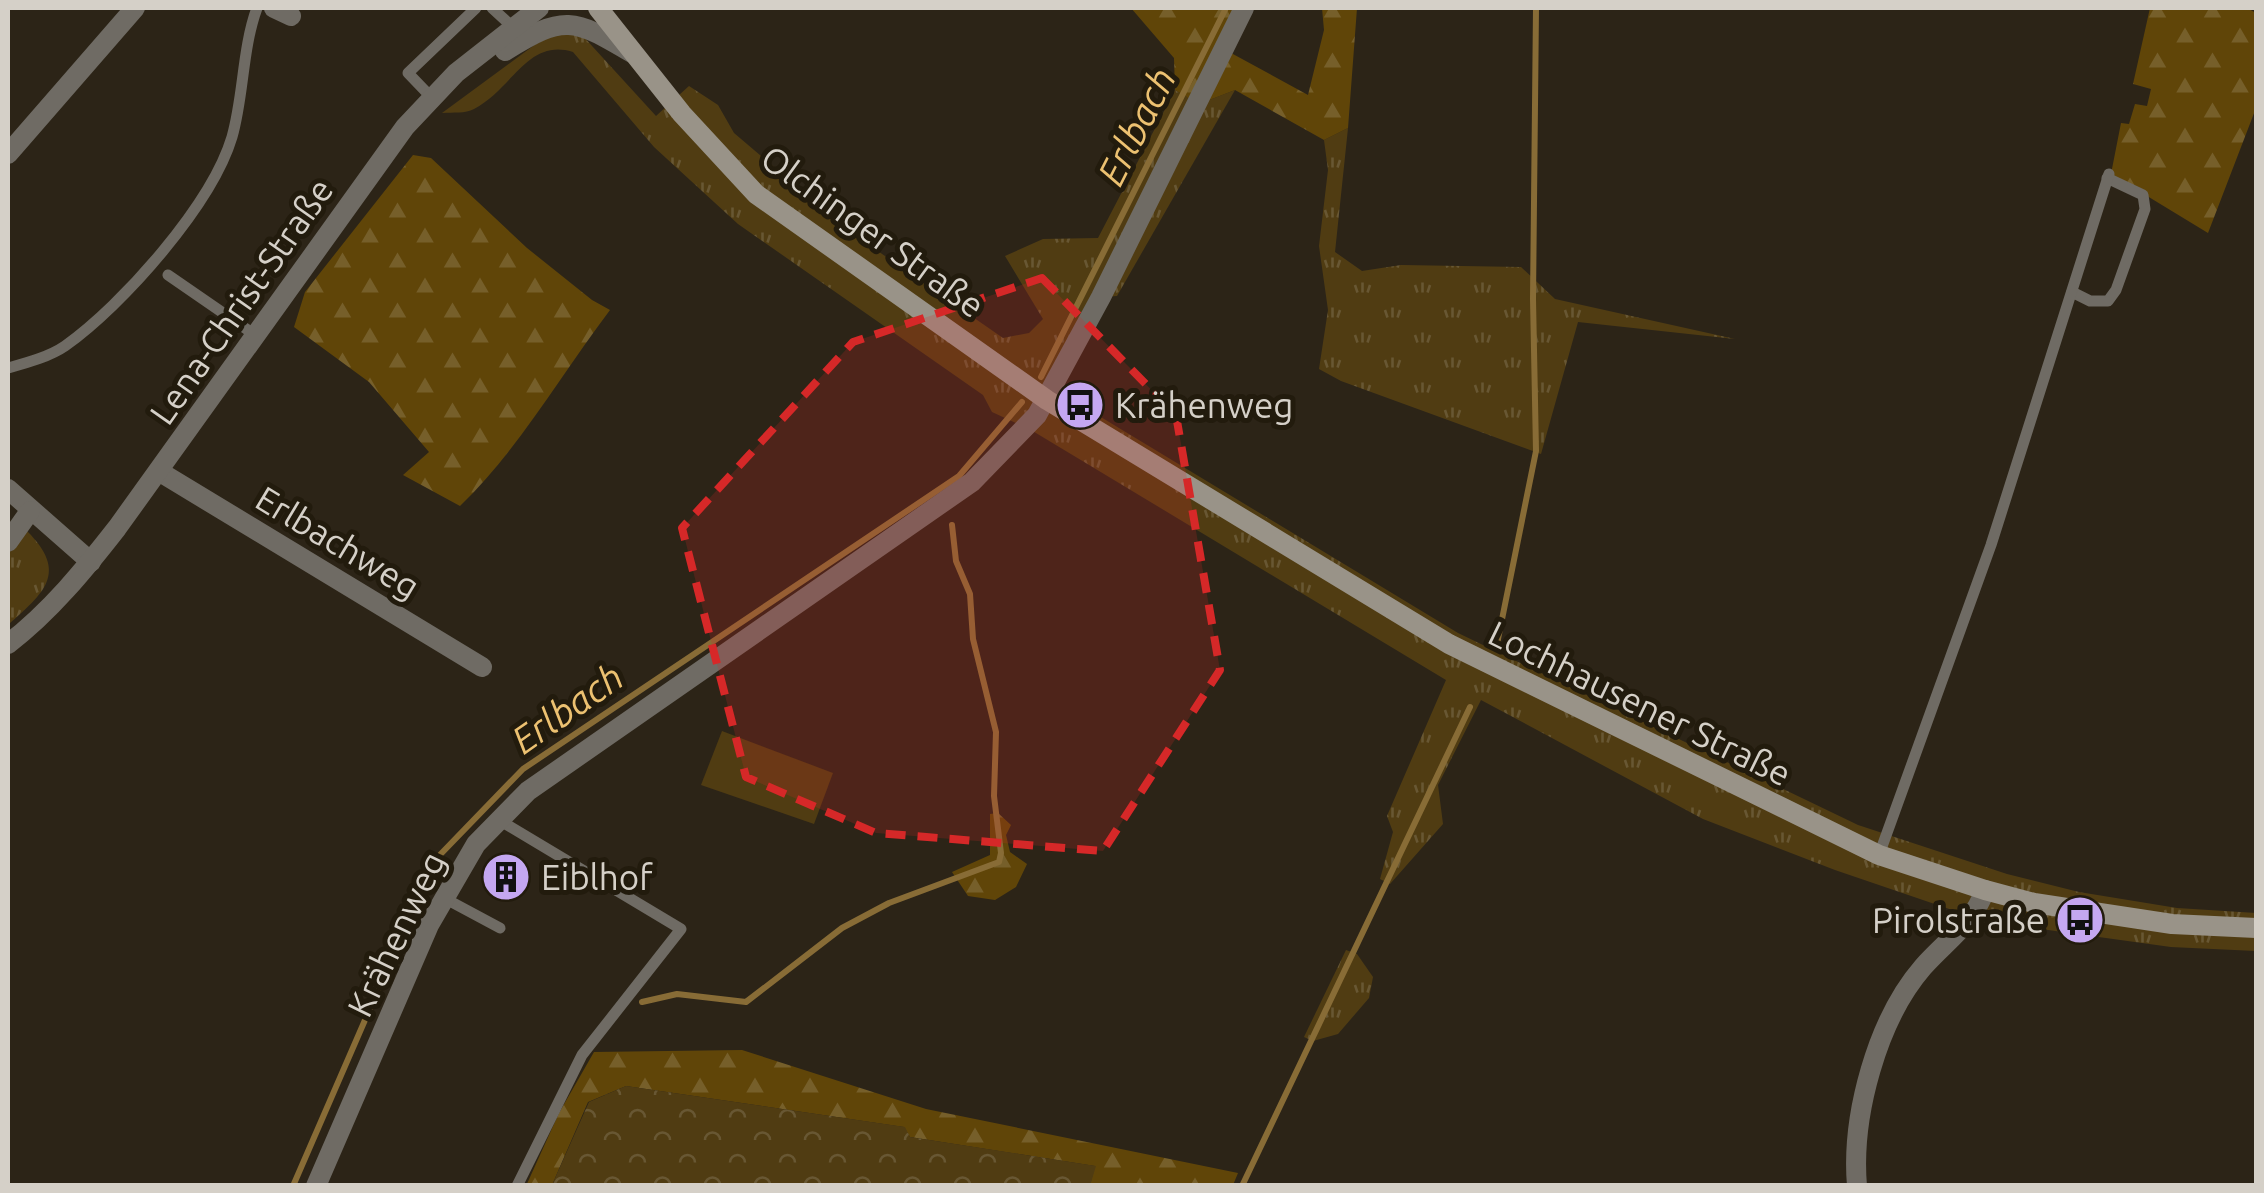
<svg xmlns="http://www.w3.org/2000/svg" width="2264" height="1193" viewBox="0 0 2264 1193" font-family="Ubuntu,sans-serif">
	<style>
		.grass { fill: url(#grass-tufts) }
		.forest { fill: url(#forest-firs) }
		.park { fill: url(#park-crowns) }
		.garden { fill: #503c12 }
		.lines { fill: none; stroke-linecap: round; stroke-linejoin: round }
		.stream { stroke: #886c36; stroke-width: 6 }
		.service { stroke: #6f6b64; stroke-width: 11 }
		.minor { stroke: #6f6b64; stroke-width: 20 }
		.tertiary { stroke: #6f6b64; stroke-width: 20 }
		.secondary { stroke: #999388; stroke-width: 20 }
		.marked { fill: #d62828; fill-opacity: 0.2; stroke: #d62828; stroke-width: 8; stroke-dasharray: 20 12; stroke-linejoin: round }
		.labels { text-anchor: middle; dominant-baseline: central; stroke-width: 10; stroke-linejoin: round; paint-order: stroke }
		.street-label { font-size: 35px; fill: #d5d0c8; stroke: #221b0d }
		.poi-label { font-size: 35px; fill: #d5d0c8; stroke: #221b0d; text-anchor: start }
		.water-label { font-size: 38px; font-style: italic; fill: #ecc171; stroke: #221b0d }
	</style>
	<defs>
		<pattern id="grass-tufts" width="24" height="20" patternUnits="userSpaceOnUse" patternTransform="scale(2.5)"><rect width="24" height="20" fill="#503c12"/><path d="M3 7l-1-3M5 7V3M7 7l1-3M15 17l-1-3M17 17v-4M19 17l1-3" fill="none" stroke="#685733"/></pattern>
		<pattern id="forest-firs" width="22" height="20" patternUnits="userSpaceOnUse" patternTransform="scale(2.5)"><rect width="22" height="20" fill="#604508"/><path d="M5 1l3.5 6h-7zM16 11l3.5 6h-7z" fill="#765f2a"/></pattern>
		<pattern id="park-crowns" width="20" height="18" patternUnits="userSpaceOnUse" patternTransform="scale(2.5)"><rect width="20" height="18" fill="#503c12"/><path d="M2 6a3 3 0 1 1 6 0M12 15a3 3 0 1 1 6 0" fill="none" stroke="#685733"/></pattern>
	</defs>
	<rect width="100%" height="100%" fill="#2c2417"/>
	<g class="grass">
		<path d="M555 35H582L656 116 689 86 718 105 734 133 849 231 1003 338 1029 333 1043 319 1005 256 1043 239 1098 238 1175 90 1193 100 1050 379 1066 388 1071 399 1458 633 1858 825 2007 874 2079 892 2177 908 2256 913V951L2171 947 1997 923 1961 913 1835 870 1703 819 1481 700 1438 785 1443 824 1390 884 1380 879 1393 832 1387 816 1446 680 1031 430 992 412 983 395 738 224 654 147 573 52C527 38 513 89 474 109 465 114 453 112 442 113L544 38Z"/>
		<path d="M1235 90 1117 296 1101 297 1199 104Z"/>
		<path d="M1348 128 1335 252 1362 271 1401 265 1521 267 1555 299 1735 339 1578 322 1541 454 1341 381 1319 369 1328 310 1319 246 1328 170 1324 140Z"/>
		<path d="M27 531C69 573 44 593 8 625V554Z"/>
		<path d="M1346 950 1357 954 1373 977 1369 998 1338 1034 1313 1041 1304 1037Z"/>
	</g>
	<g class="forest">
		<path d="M1131 8H1239L1220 47 1308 95 1324 30 1322 8H1357L1348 128 1324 140 1235 90 1199 104 1175 90 1174 58Z"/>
		<path d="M2150 8H2247L2256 13V108L2208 233 2111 174 2121 123 2129 124 2135 104 2147 106 2151 89 2133 84Z"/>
		<path d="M413 155 431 158 527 248 592 300 610 310C560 376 519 449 460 506L403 475 429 452 369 382 294 327 305 292Z"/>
		<path d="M998 813 1011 825 1006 835 1010 852 1027 864 1016 887 995 900 968 896 952 872 990 855V814Z"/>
		<path d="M742 1050 926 1109 1238 1173 1233 1185H1090L1095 1166 910 1137 904 1127 626 1086 588 1102 552 1185 526 1186 559 1113 594 1052Z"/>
	</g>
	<path class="park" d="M626 1086 905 1127 910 1137 1096 1166 1090 1186 552 1185 589 1102Z"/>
	<path class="garden" d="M722 731 833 773 814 824 701 785Z"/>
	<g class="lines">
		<g class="stream">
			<path d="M1041 377 1226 8"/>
			<path d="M1497 644 1536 451 1533 299 1536 8"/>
			<path d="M642 1002 677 994 746 1002 842 928 889 903 999 862 1001 853 994 796 996 732 973 639 970 594 956 561 952 525"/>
			<path d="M293 1186 434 861 523 769 959 476 1022 402"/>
			<path d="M1242 1186 1470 707"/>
		</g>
		<g class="service">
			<path d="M492 8 515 29"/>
			<path d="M432 98 408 73 476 8"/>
			<path d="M168 275 255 335"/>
			<path d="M2072 292 2090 301H2108L2116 290 2145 209 2143 195 2107 178"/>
			<path d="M8 368C26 363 49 357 65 346 123 305 212 204 232 137 244 95 242 49 257 8"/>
			<path d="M499 820 681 929 582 1055 517 1186"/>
			<path d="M1879 855 1991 545 2109 174"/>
			<path d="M444 898 500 928"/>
		</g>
		<g class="minor">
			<path d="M274 8 291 16"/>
			<path d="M8 154 135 8"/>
			<path d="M160 472 482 667"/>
			<path d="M8 489 91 562"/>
			<path d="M8 542 30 511"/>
			<path d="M316 1186 429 925 476 844 528 791 972 482 1037 415 1101 297 1244 8"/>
			<path d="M1857 1186C1851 1116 1877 1020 1923 967 1946 941 1973 924 1985 890"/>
		</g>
		<g class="tertiary">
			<path d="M505 51C564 14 573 18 632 53"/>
			<path d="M8 644C50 612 85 569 117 528L405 127 456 73 539 8"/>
		</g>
		<path class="secondary" d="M598 8 682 114 756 194 1047 400 1449 644 1879 855 1985 890 2034 903 2172 924 2256 928"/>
	</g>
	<path class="marked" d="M1042 278 1176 415 1220 670 1103 851 876 833 746 777 682 528 853 342Z"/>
	<defs>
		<g id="bus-disc" transform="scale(2.5)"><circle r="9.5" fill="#c4a7f1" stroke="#221b0d"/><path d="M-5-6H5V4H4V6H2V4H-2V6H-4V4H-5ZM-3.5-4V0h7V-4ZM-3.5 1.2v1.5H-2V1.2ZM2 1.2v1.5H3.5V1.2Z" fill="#111"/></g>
		<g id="building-disc" transform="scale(2.5)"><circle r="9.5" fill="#c4a7f1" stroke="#221b0d"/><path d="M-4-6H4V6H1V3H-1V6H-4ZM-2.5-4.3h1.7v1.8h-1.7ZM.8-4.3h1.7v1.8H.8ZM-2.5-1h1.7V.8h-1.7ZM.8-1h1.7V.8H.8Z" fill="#111"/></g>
	</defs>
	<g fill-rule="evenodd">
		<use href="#bus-disc" x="1080" y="405"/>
		<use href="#building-disc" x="506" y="877"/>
		<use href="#bus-disc" x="2080" y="920"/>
	</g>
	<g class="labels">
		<g class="street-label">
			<text transform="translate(873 231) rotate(36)">Olchinger Straße</text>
			<text transform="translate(241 301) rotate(-55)">Lena-Christ-Straße</text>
			<text transform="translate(338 542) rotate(31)">Erlbachweg</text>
			<text transform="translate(1640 703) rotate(26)">Lochhausener Straße</text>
			<text transform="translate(396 934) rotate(-64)">Krähenweg</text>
		</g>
		<g class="poi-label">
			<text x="1115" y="405">Krähenweg</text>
			<text x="541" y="877">Eiblhof</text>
			<text x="2045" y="920" text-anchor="end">Pirolstraße</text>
		</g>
		<g class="water-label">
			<text transform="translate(1136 126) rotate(-63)">Erlbach</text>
			<text transform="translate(567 708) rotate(-35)">Erlbach</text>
		</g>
	</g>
	<rect width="2264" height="1193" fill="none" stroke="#d5d0c8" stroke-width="20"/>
</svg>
